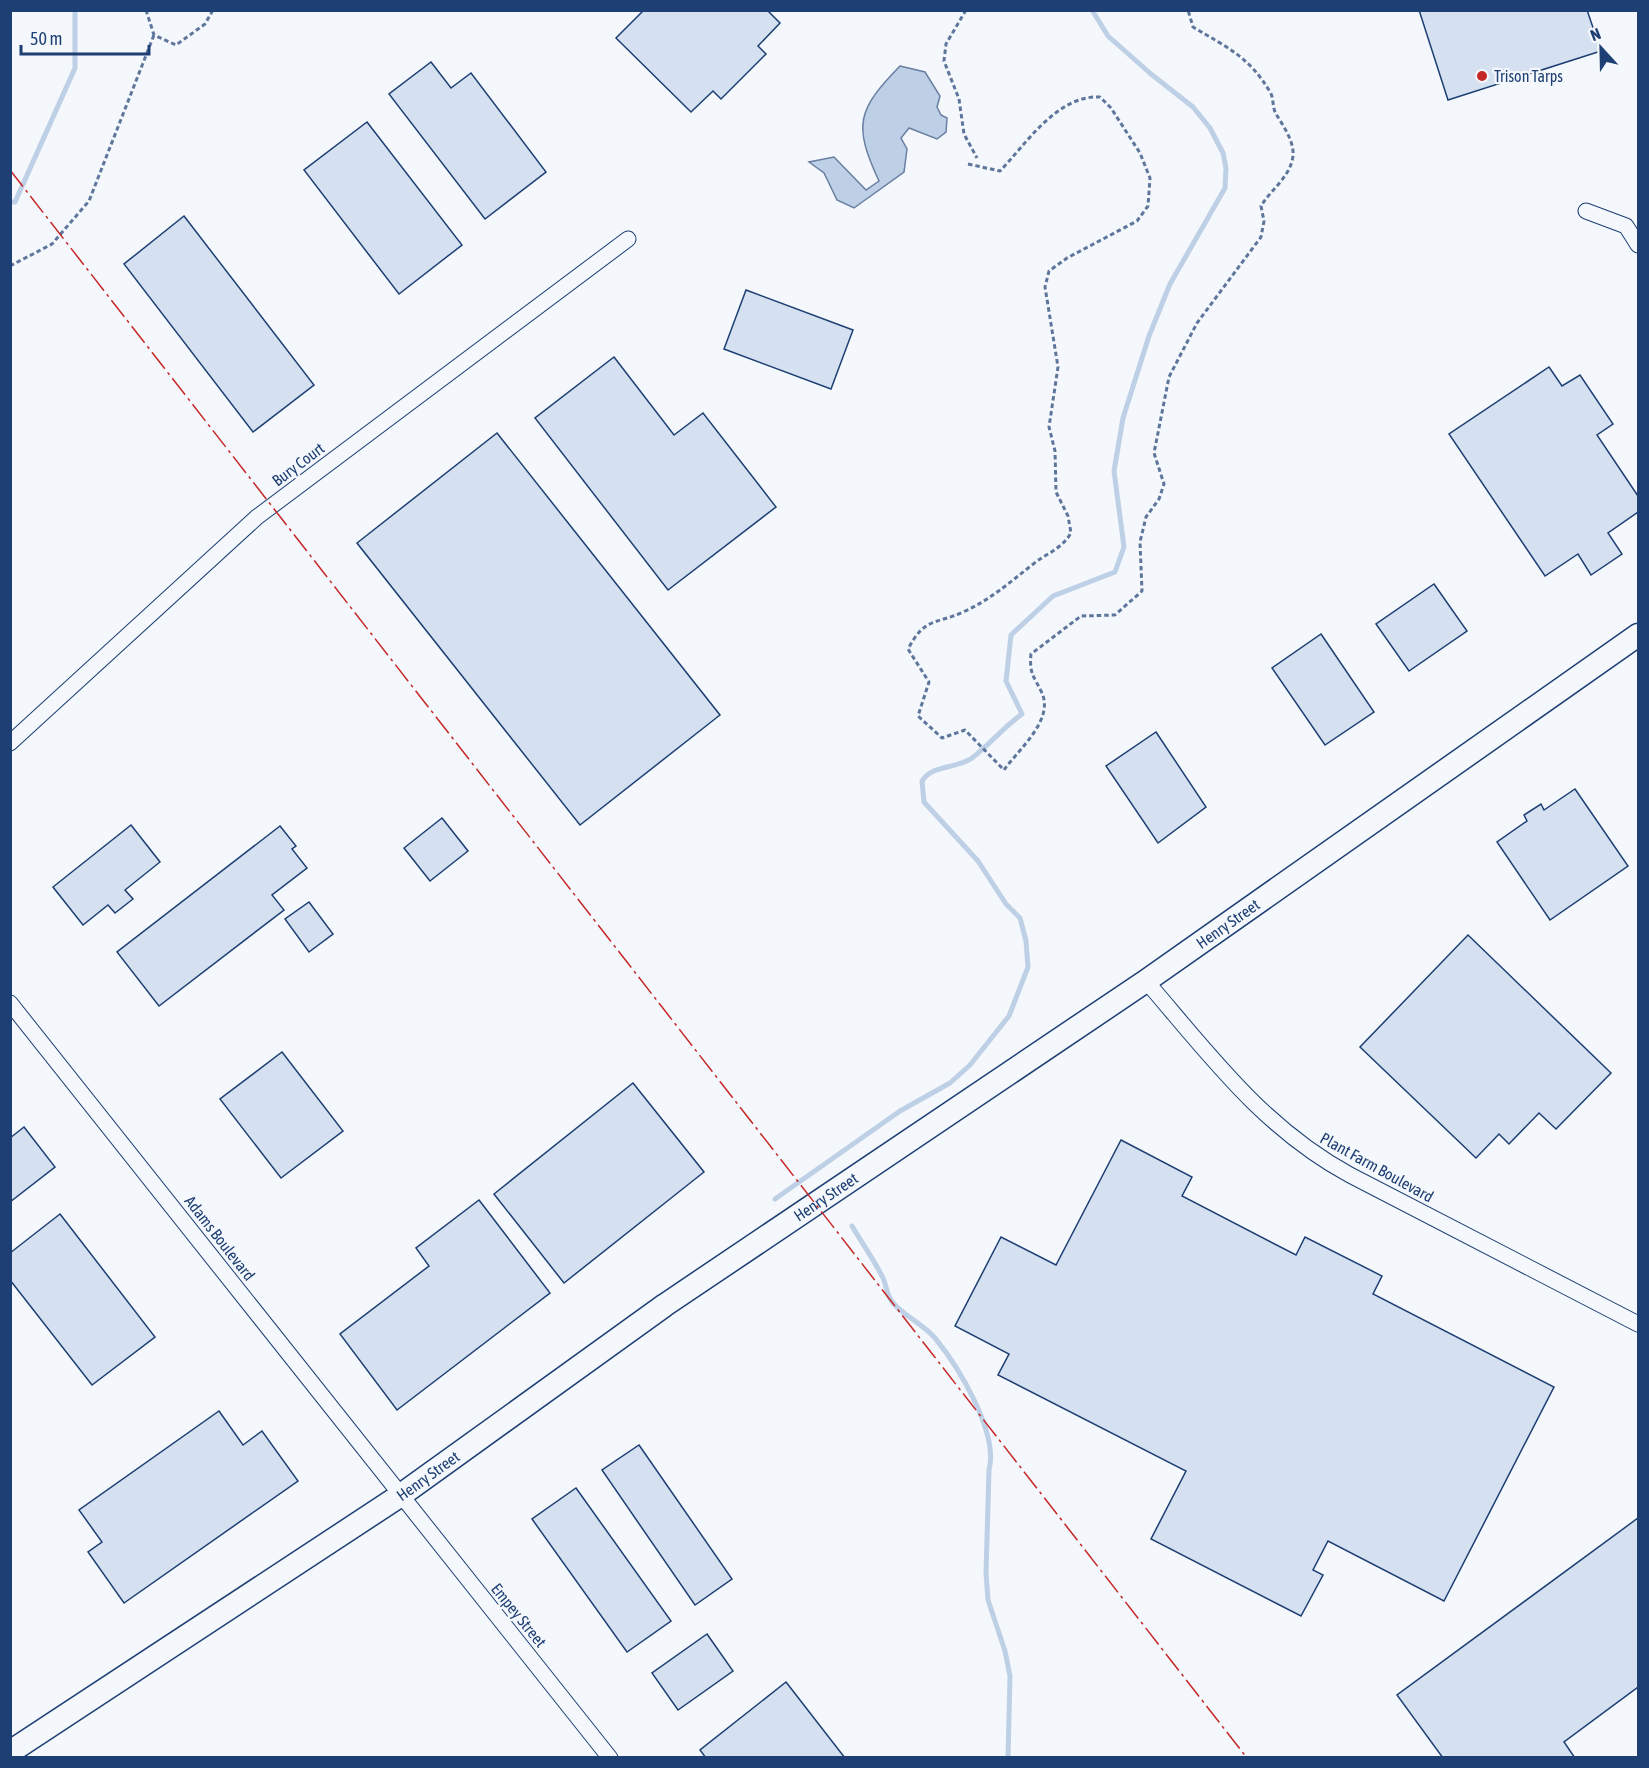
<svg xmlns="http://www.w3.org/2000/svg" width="1649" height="1768" viewBox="0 0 1649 1768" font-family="'Asap Condensed',sans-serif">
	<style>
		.water { fill: #bed0e5; stroke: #687fa3; stroke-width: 1.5 }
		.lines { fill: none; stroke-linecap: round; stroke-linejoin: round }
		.stream { stroke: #bed0e5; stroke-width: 5 }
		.building { fill: #d5e0f0; stroke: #1d3f73; stroke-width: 1.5 }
		.minor-casing { stroke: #1d3f73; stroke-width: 17 }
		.secondary-casing { stroke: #1d3f73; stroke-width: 25 }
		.path { stroke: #5e769c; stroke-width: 3; stroke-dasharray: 4.5 3; stroke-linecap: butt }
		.minor { stroke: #f4f7fb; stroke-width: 15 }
		.secondary { stroke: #f4f7fb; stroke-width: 22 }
		.power { stroke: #c62828; stroke-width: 1.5; stroke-dasharray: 21 4.5 3 4.5; stroke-linecap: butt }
		.poi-dot { fill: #c62828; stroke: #f4f7fb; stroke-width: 2 }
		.labels { text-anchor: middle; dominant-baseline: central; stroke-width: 4.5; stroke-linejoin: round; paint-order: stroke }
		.poi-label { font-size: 16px; fill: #1d3f73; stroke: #f4f7fb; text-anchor: start }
		.street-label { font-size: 16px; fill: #1d3f73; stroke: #f4f7fb }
	</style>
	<rect width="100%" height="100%" fill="#f4f7fb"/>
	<path class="water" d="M900 66 925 72 940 96 937 107 941 115 947 118 946 132 937 139 909 128 901 138 907 149 904 172 854 208 837 200 824 173 809 162 834 157 866 190 879 181C853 125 857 110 900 66Z"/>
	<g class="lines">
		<g class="stream">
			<path d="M10 202H15L75 68V10"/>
			<path d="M775 1199 900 1111 950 1083 970 1065 1009 1016 1028 967 1026 941 1020 918 1006 904 978 861 924 802 922 781C933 764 957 769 972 758 989 745 1004 727 1022 714L1006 681 1011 635 1053 596 1115 572 1124 547 1114 471 1123 418 1149 336 1170 284 1225 188 1226 168 1223 153 1210 128 1193 107 1151 74 1108 36 1092 10"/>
			<path d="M852 1226C862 1243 874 1260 883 1278 887 1286 886 1295 893 1303 904 1316 923 1324 935 1338 958 1366 999 1433 989 1470L986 1573 988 1600 1005 1651 1010 1676 1008 1758"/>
		</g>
	</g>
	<g class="building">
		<path d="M644 10H767L780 23 758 46 766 54 721 99 713 91 691 112 616 38Z"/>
		<path d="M1419 10H1587L1601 51 1448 100Z"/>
		<path d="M431 62 451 88 471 73 546 172 485 219 389 94Z"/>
		<path d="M367 122 462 245 399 294 304 170Z"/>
		<path d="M184 216 314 385 253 432 124 264Z"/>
		<path d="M746 290 853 330 831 389 724 349Z"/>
		<path d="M614 357 674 435 703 413 776 507 668 590 535 418Z"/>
		<path d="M1549 367 1562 386 1580 375 1613 424 1597 435 1638 496V512L1608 533 1622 554 1591 575 1578 554 1545 576 1449 434Z"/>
		<path d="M497 433 720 715 580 825 357 543Z"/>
		<path d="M1434 584 1467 631 1409 671 1376 624Z"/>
		<path d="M1321 634 1374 712 1325 745 1272 668Z"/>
		<path d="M1156 732 1206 807 1158 843 1106 766Z"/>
		<path d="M1575 789 1628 866 1550 920 1497 842 1527 821 1524 815 1541 804 1544 810Z"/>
		<path d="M442 818 468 851 430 881 404 848Z"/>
		<path d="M131 825 160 862 125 890 133 899 115 913 108 905 83 925 53 887Z"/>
		<path d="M280 826 296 846 292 849 307 868 272 895 284 910 159 1006 117 952Z"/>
		<path d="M309 902 333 934 309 952 285 919Z"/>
		<path d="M1468 935 1611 1073 1556 1129 1539 1113 1509 1144 1499 1134 1476 1158 1360 1047Z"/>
		<path d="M282 1052 343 1131 281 1178 220 1099Z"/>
		<path d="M633 1083 704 1172 564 1283 494 1194Z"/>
		<path d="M24 1127 55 1167 10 1202V1138Z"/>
		<path d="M1121 1140 1192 1177 1182 1196 1296 1255 1305 1237 1382 1276 1373 1294 1554 1387 1444 1601 1328 1541 1313 1570 1323 1575 1301 1616 1151 1539 1186 1471 998 1375 1009 1354 955 1326 1001 1237 1056 1265Z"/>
		<path d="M479 1200 550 1293 397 1410 340 1334 429 1266 416 1248Z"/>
		<path d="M60 1214 155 1337 92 1385 10 1280V1253Z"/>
		<path d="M219 1411 243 1445 262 1431 298 1481 124 1603 88 1552 102 1542 79 1510Z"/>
		<path d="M639 1445 732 1579 695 1605 602 1470Z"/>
		<path d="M576 1488 671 1621 627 1652 532 1519Z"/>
		<path d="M1638 1518V1687L1564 1742 1575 1758H1443L1397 1695Z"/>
		<path d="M707 1634 733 1671 678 1710 652 1673Z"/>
		<path d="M786 1682 845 1758H706L700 1750Z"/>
	</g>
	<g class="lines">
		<g class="minor-casing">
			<g id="minor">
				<path d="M1586 211 1626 226 1638 245"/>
				<path d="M10 743 257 517 628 239"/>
				<path d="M1146 981C1209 1054 1263 1128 1350 1175L1638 1324"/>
				<path d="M10 1003 610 1758"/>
			</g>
		</g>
		<g class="secondary-casing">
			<g id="secondary">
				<path id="s1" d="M10 1752 401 1495 665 1305 1146 981 1638 635"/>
			</g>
		</g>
		<g class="path">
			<path d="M146 10 154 35 176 45 205 24 213 10"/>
			<path d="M966 10 946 44 944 61 959 99 964 134 977 158"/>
			<path d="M968 164 1000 171C1027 143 1057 95 1100 97L1111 108 1140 153 1150 178 1148 206 1137 221 1067 258 1049 271 1045 287 1058 367 1049 427 1055 451 1056 492 1068 516 1071 533C1061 550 1046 553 1032 565 1009 583 990 600 963 612 934 625 925 617 908 649L929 682 918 716 942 738 965 730 1004 770C1019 749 1054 720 1042 693 1034 676 1029 674 1031 654L1081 616 1115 615 1142 591 1140 542 1146 517 1159 499 1164 484 1154 453 1169 377 1197 323 1261 237 1264 221 1261 206C1270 191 1288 178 1292 161 1297 145 1284 127 1276 114 1272 107 1274 98 1270 92 1249 56 1226 47 1193 27L1188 10"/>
			<path d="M10 266 52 244 89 201 154 35"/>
		</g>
		<use href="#minor" class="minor"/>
		<use href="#secondary" class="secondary"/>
		<path class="power" d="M10 170 1247 1758"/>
	</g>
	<circle class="poi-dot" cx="1482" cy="76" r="6"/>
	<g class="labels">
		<g class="poi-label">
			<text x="1494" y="76">Trison Tarps</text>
		</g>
		<g class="street-label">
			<text transform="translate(298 464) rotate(-37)">Bury Court</text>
			<text stroke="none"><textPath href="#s1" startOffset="1473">Henry Street</textPath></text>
			<text transform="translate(1377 1167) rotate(29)">Plant Farm Boulevard</text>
			<text stroke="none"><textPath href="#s1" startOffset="987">Henry Street</textPath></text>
			<text transform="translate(220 1238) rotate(52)">Adams Boulevard</text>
			<text stroke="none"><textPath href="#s1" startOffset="501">Henry Street</textPath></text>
			<text transform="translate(519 1615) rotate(51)">Empey Street</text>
		</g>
	</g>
	<rect width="1649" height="1768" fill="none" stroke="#1d3f73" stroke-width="24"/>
	<g transform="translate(1601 48) rotate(338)" stroke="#f4f7fb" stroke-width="4.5" paint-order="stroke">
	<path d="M0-4.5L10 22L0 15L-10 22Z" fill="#1d3f73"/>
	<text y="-9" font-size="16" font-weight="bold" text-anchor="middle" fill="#1d3f73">N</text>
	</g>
	<path d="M21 45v9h128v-9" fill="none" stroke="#1d3f73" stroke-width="3"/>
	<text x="30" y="45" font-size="18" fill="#1d3f73" stroke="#f4f7fb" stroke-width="4.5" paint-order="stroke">50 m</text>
</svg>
